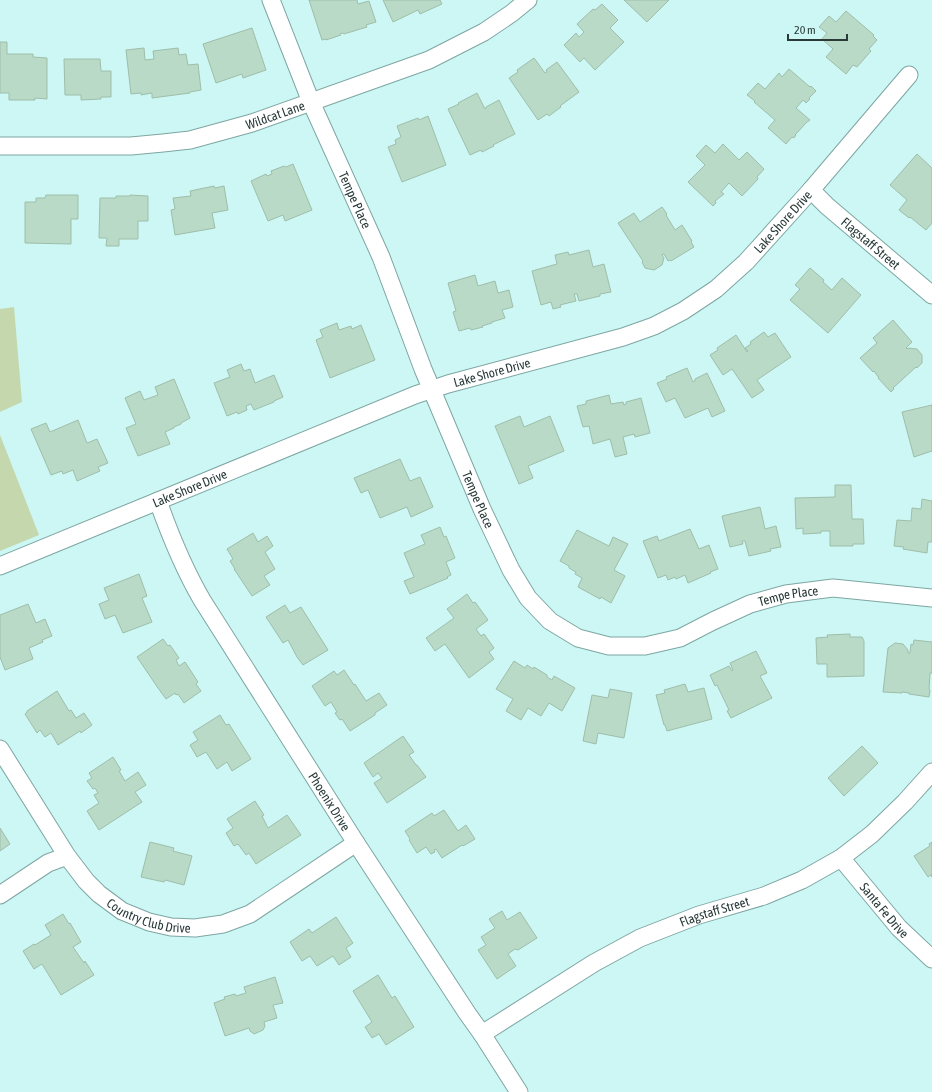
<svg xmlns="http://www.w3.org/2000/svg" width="932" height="1092" viewBox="0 0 932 1092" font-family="'Asap Condensed',sans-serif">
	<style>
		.green { fill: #c4d7ad }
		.building { fill: #b9dac6; stroke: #9ebeaa }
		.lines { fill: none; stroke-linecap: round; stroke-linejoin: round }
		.street-casing { stroke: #7da6a3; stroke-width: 19 }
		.street { stroke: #fff; stroke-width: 17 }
		.labels { text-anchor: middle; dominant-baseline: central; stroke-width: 4; stroke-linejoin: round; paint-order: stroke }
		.street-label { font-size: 13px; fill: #283938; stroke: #cdf7f4 }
	</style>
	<rect width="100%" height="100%" fill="#cdf7f4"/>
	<g class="green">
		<path d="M14 307 22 402 0 412V309Z"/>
		<path d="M0 435 39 535 0 551Z"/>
	</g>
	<g class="building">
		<path d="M309 0H357L358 4 369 1 376 22 366 25 367 27 344 34 343 33 340 34 341 35 326 40V39L322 40Z"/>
		<path d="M383 0H440L442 4 420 14 418 10 393 22Z"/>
		<path d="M624 0H669L647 22Z"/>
		<path d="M602 4 618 20 610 28 624 42 595 70 584 58 580 62 564 45 576 33 579 37 584 32 577 24 593 9 595 10Z"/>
		<path d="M846 11 874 35 873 36 877 40 869 49 871 51 857 67 853 65 846 74 826 57 833 49 822 39 827 33 819 27 829 16 836 22Z"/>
		<path d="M252 28 266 70 243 78 242 74 216 83 203 44Z"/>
		<path d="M0 42H7V54H33V57L47 58V99L35 98V100H9V93H0Z"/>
		<path d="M144 48 145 60 154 59 153 51 178 48 179 55 186 54 188 65 198 64 201 90 190 92V93L152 98V93L141 95V93L131 94 126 50Z"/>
		<path d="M534 58 545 73 547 72 546 70 557 62 579 92 560 106 561 107 549 116 547 114 538 120 509 78 518 72 517 70Z"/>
		<path d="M64 59H100L101 71H111V97H101V99L81 100V95H65Z"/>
		<path d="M789 69 810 87 811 86 816 91 809 98 810 99 806 103 803 100 796 108 810 120 807 122 795 135H796L794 138 792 137 786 144 768 128 775 120 754 102 755 101 747 95 758 83 765 89 779 73 782 77Z"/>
		<path d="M477 93 485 109 486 108V107L499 100 515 134 493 145 494 146 482 152 481 150 470 155 448 109 459 104 458 103Z"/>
		<path d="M428 116 446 165 402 182 388 147 396 144 395 140 401 137 397 126 418 118 419 120Z"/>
		<path d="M723 144 739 160 747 152 764 169 757 177 758 179 742 196 729 183 721 192 724 194 715 201 716 203 713 206 688 182 705 165 696 156 706 145 715 153Z"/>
		<path d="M917 154 932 168V223L926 230 910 217 909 218 899 210 907 200 890 185Z"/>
		<path d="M293 164 312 210 285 221 283 215 268 221 251 181 266 174 267 176 272 174 271 171 284 166 286 167Z"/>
		<path d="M214 186 215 188 224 186 228 210 212 213 215 228 175 235 171 210 175 209 173 198 191 196 190 191Z"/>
		<path d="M46 195H78V219H71V244L25 243V202H36V198H45Z"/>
		<path d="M130 195 148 196V221H138V239H119V246H106L107 238H99L100 198H116V196H130Z"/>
		<path d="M662 207 667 214 666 215 675 230 682 225 692 241 691 242 694 247 671 261 670 260 668 261 664 254 662 255 664 258 662 265 654 270 645 268 642 262 643 261 618 223 634 213 640 222Z"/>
		<path d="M589 250 593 267 604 264 611 292 600 294V296L579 301 577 294H574L576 301 560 305 561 307 553 309 551 302 541 305 532 271 557 264 555 255 568 252 569 255Z"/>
		<path d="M810 268 824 280 823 282 832 290 842 278 861 295 828 333 790 300 800 289 795 285Z"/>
		<path d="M475 275 478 286 495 281 498 293 509 290 513 307 502 310 505 318 492 322V323L482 326 483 327 471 330 470 328 459 331 453 312 456 311 448 283Z"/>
		<path d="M893 320 912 342 906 348 907 349 908 348 917 349 922 355V363L917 368 916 367 893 388 894 389 891 392 878 378H879L874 371 873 372 860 358 877 343 873 338Z"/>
		<path d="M337 323 339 330 351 326 352 329 361 325 375 360 330 378 316 340 323 337 320 330Z"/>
		<path d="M764 332 768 337 775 333 791 357 757 380 764 390 752 398 732 369 723 375 710 355 718 350 717 348 736 335 747 352 748 351 745 348 751 344 750 342Z"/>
		<path d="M241 364 244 371 250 369 255 383 274 375 283 397 274 401V402L254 410 251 404 246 406 247 410 238 414 237 412 227 416 214 383 230 377 227 370Z"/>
		<path d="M687 368 693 382 695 381V379L707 373 725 411 712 417 708 408 685 418 675 398 666 402 657 383 667 379 666 377Z"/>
		<path d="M174 379 190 418 181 423V424L174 427V428L165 432 170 444 138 456 126 428 136 424 125 398 140 391 144 400 158 395 155 387Z"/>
		<path d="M609 395 611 404 623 402 624 405 626 404V402L641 398 650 433 635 437 634 434 623 437 627 454 615 457 610 439 593 444 589 426 583 427 577 406 586 404V401Z"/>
		<path d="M932 405V451L914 457 902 412Z"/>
		<path d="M520 416 524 427 550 416 564 451 528 466 533 478 519 484 495 426Z"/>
		<path d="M78 420 87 443 97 439 108 463 98 467 100 471 77 481 73 470 63 474 62 471 51 475 31 429 46 423 50 432Z"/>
		<path d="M400 459 410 481 420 477 433 507 411 517 407 507 380 518 368 490 361 493 354 478Z"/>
		<path d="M835 485H851L852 519H863L864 544H853V546H830V531H821V533L803 534V528L796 529 795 498 835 497Z"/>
		<path d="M922 499 932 501V542H928L927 553 903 549 904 547 894 546 897 520 911 521 912 508 921 509Z"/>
		<path d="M760 507 765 529 776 526 781 547 770 549 771 551 749 556 745 541H742L743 544 730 547 722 516Z"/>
		<path d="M440 527 444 537 446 536 455 558 446 562 451 575 447 577 448 578 410 594 404 581 414 577 404 553 425 544 421 535Z"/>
		<path d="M690 529 699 549 709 545 718 569 710 572 711 573 688 583 685 575 676 579 675 577 668 580 666 575 658 578 643 541 657 536 659 541Z"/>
		<path d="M577 530 609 546 613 537 628 544 614 570 625 576 611 603 601 597 600 599 578 587 582 578 575 574 576 572 569 568V566L560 561Z"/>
		<path d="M253 533 258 542 267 536 273 546 265 552 275 569 264 576 270 585 252 596 234 569H235L230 561 233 559 227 549Z"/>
		<path d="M139 574 147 596 142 598 152 622 123 633 115 615 105 619 99 604 109 600 104 588Z"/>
		<path d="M467 594 473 603 475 602 488 620 476 629 481 636 484 634 494 648 489 652 494 659 469 678 445 644 435 651 426 638 454 618 447 609Z"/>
		<path d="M28 604 36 623 45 619 52 636 42 640 43 642 29 648 33 659 5 670 0 657V615Z"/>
		<path d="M285 605 290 613 301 607 328 650 303 665 297 657 288 640 283 643 266 617Z"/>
		<path d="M850 634V637H862L864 641V676L827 677V664H817L816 638 828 637 827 635Z"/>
		<path d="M163 639 168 646 170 645 179 658 176 660 179 666 185 662 198 682 196 684 201 691 184 703 178 694 176 695 175 693 166 699 158 688 137 657Z"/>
		<path d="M914 640 932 642V673H930L929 689 930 690 929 697 909 694V693L902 692V693L883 692 888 648 895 643 903 644 908 650V653H910L911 644 913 645Z"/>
		<path d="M756 651 767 673 760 676 772 698 731 718 727 711 729 710 717 685 715 686 710 675 729 666 732 671 733 670 730 663Z"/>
		<path d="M514 661 525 668 527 665 533 669 534 667 547 675V677L552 680 554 676 575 688 562 711 549 703 541 716 528 708 521 720 506 711 513 699 496 689Z"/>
		<path d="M344 670 354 685 355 684 366 701 379 693 387 705 375 713V715L350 731 342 719 340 720 335 713 337 712 331 702 325 706 312 686 334 671 337 675Z"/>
		<path d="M685 684 688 692 704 688 712 719 667 731 665 725H664L656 695 665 693 664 690Z"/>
		<path d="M610 689 632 693 624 738 598 733 596 744 583 741 592 695 608 698Z"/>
		<path d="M57 691 69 711 71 710 76 718 84 713 92 725 81 733 80 731 58 745 51 733 45 737 40 730 37 733 25 714 27 712V711Z"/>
		<path d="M220 715 226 725 229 724 251 759 232 771 227 762 217 769 206 752 197 757 190 745 198 740 193 732Z"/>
		<path d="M403 736 414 752 409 755 416 765H417L426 777 387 803 374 783 382 778 378 773 373 777 364 763Z"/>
		<path d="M862 746 878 763 844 796 828 778Z"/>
		<path d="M113 757 121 770 119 771 125 781 138 772 146 785 135 792 142 802 99 830 87 811 99 803 94 795 98 793 95 788 93 789 87 781 92 778 89 773Z"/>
		<path d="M255 801 264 815 262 816 268 828 287 815 301 835 256 864 249 853 246 855 238 844 234 846 226 833 233 828 227 819Z"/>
		<path d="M444 810 458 831 466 825 475 839 463 846 462 845 442 858 436 849 434 850 435 852 431 854 426 847 417 853 409 840 410 839 405 831 432 813 434 816Z"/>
		<path d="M0 828 10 844 0 851Z"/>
		<path d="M150 842 174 848 173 851 192 856 184 885 165 880 164 882 141 877Z"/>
		<path d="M932 842V877L931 875 928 877 914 856 930 846 929 844Z"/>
		<path d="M502 911 507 920 520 912 537 938 518 950 515 949 508 954 516 966 497 979 478 950 486 945 481 937 495 928 489 919Z"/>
		<path d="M63 914 69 924 70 923 81 942 73 947 84 963 85 961 94 975 61 995 42 964 34 969 23 951 34 944 35 945 51 935 45 925Z"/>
		<path d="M336 917 353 943 346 948 351 957 339 965 333 956 317 966 310 956 302 961 290 942 309 929 312 933Z"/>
		<path d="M378 975 392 998 395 996 414 1027 386 1045 379 1034 372 1038 365 1027 372 1022 353 991Z"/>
		<path d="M275 977 283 1003 273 1005 277 1018 264 1022 265 1026 263 1030 254 1034 250 1031 249 1028 225 1036 214 1003 225 999 224 997 235 994 236 996 246 993 244 987Z"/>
	</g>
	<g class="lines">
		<g class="street-casing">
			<g id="street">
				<path id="s1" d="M271 0 311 102 381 257 423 369 482 509 511 570 528 598 550 621 578 638 609 646H645L680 638 713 621 750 604 786 594 833 588 932 598"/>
				<path id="s2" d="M0 146H131L163 143 190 140 252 123 429 60 484 32 512 13 528 0"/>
				<path id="s3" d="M811 190 827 206 932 295"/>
				<path id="s4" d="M158 501C170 535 184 569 202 600L356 843 467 1013 482 1034 519 1092"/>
				<path id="s5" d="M0 566 158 501 415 395 448 384 623 337 654 326 683 311 716 289 746 262 811 190 909 75"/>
				<path id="s6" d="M0 749 67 856 86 881 99 894 122 911 149 922 171 927 195 928 223 924 250 914 356 843"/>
				<path id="s7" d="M841 858 899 928 932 959"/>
				<path d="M0 895 48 863 67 856"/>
				<path id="s8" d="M482 1034 594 963 640 938 699 915 764 896 802 880 841 858 872 834 905 802 932 772"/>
			</g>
		</g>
		<use href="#street" class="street"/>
	</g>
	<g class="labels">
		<g class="street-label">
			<text stroke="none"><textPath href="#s2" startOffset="279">Wildcat Lane</textPath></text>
			<text stroke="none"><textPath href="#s1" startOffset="217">Tempe Place</textPath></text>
			<text stroke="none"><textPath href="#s5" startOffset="865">Lake Shore Drive</textPath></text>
			<text stroke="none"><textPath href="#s3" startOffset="80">Flagstaff Street</textPath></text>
			<text stroke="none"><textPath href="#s5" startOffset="529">Lake Shore Drive</textPath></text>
			<text stroke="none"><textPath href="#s5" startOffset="205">Lake Shore Drive</textPath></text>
			<text stroke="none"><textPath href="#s1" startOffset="541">Tempe Place</textPath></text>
			<text stroke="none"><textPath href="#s1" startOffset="937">Tempe Place</textPath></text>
			<text stroke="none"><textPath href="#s4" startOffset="347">Phoenix Drive</textPath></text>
			<text stroke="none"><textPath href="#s7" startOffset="68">Santa Fe Drive</textPath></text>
			<text stroke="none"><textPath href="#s8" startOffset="264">Flagstaff Street</textPath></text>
			<text stroke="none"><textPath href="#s6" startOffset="232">Country Club Drive</textPath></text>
		</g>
	</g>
	<path d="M788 34v6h59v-6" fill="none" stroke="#283938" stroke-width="2"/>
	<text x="794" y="34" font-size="12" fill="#283938" stroke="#cdf7f4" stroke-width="3" paint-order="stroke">20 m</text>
</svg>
